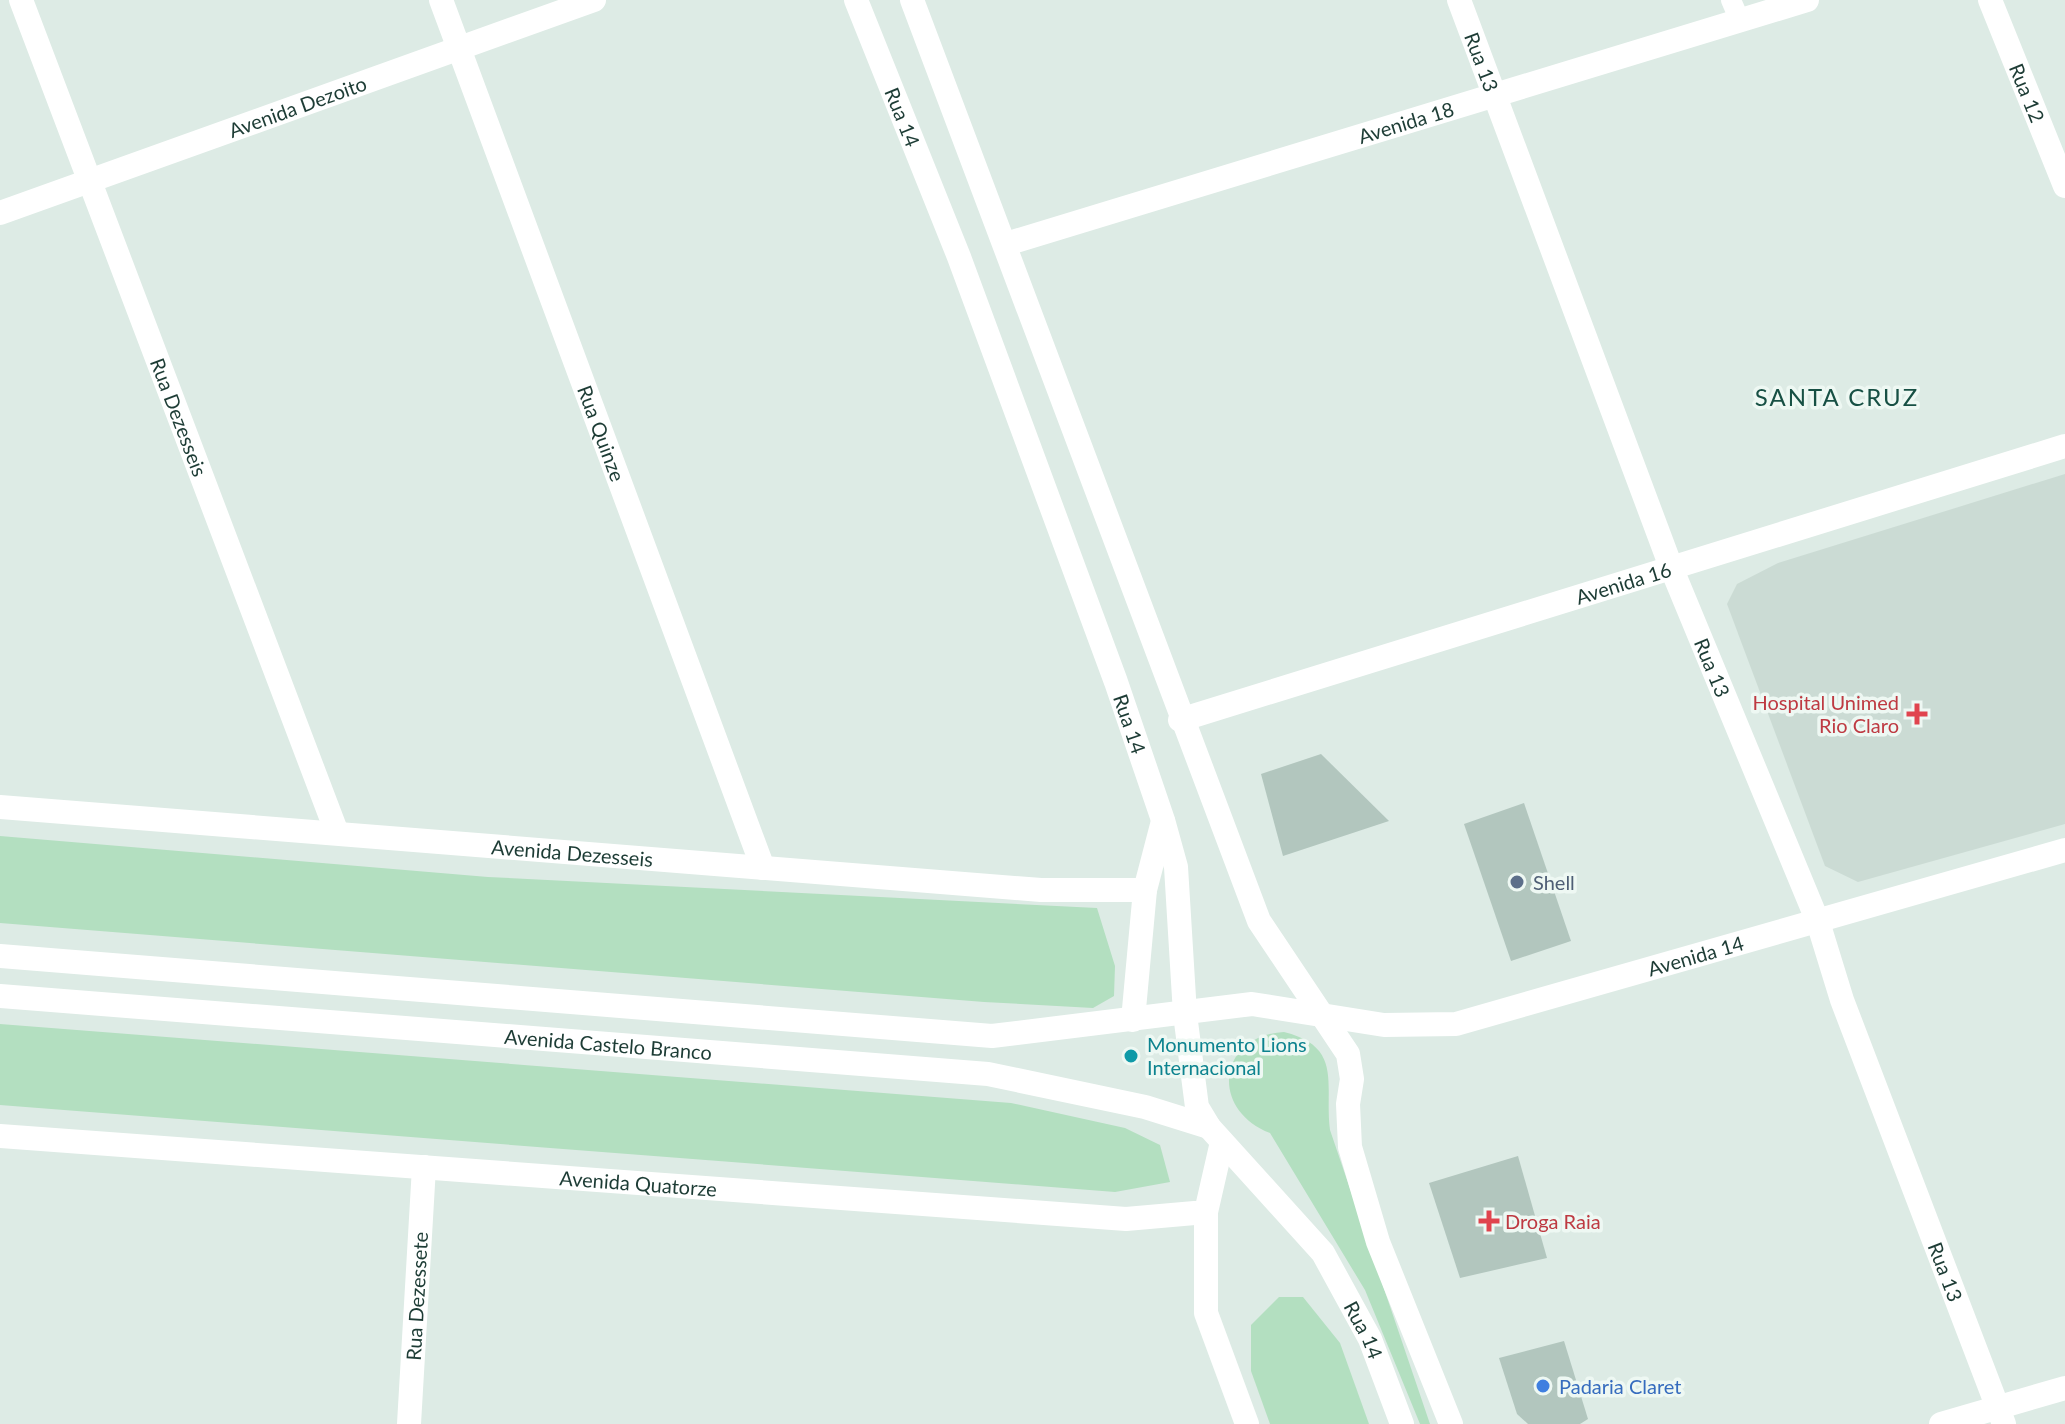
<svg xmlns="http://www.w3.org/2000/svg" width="2065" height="1424" viewBox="0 0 2065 1424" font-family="Lato,sans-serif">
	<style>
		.built { fill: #cbdbd4 }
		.green { fill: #b3dfc0 }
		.building { fill: #b2c6be }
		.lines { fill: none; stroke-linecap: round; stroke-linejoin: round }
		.lane { stroke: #fff; stroke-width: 20 }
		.street { stroke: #fff; stroke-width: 24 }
		.secondary { stroke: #fff; stroke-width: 24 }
		.health-dot { fill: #e0444e; stroke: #eef8f3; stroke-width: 3 }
		.service-dot { fill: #5c6f8a; stroke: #eef8f3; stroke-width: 3 }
		.culture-dot { fill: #0f9aa8; stroke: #eef8f3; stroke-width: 3 }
		.shop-dot { fill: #3f7fe0; stroke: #eef8f3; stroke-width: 3 }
		.labels { text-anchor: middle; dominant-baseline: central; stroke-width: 7; stroke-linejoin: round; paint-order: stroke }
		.street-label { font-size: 20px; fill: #1d3c35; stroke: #eef8f3 }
		.health-label { font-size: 20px; fill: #be3a42; stroke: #eef8f3; text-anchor: end }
		.service-label { font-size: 20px; fill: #4e5e75; stroke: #eef8f3; text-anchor: start }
		.culture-label { font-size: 20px; fill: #0d838f; stroke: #eef8f3; text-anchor: start }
		.shop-label { font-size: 20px; fill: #366cbe; stroke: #eef8f3; text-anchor: start }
		.quarter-label { font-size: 24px; letter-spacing: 2px; fill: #175044; stroke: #eef8f3 }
	</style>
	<rect width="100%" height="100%" fill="#ddebe5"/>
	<path class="built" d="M2065 474V824L1858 882 1825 866 1727 604 1737 584 1778 563Z"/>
	<g class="green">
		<path d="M0 836 488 877 1097 908 1115 966 1114 996 1093 1008 984 1002 0 923Z"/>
		<path d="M0 1024 1011 1103 1125 1128 1160 1145 1170 1182 1115 1192 0 1105Z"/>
		<path d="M1284 1032C1344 1047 1324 1085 1330 1130L1430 1424H1420L1365 1290 1270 1133C1209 1109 1218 1036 1284 1032Z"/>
		<path d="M1279 1297H1303L1340 1343 1369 1424H1270L1251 1371V1325Z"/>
	</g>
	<g class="building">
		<path d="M1321 754 1389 821 1283 856 1261 774Z"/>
		<path d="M1524 803 1571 941 1511 961 1464 824Z"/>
		<path d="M1518 1156 1547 1258 1460 1278 1429 1183Z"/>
		<path d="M1564 1341 1588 1419 1580 1424H1528L1517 1414 1499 1358Z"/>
	</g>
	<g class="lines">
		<path class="lane" d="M1731 0 1740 21"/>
		<g class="street">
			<path id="s1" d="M21 0 337 833"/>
			<path id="s2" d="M441 0 763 868"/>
			<path id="s3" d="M1459 0 1671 567 1818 922 1842 1000 2004 1424"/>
			<path id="s4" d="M1990 0 2065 186"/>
			<path id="s5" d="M0 213 594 0"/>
			<path id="s6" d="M1006 244 1807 0"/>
			<path id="s7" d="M1180 720 2065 446"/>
			<path id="s8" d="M0 807 1041 890H1145"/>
			<path id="s9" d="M409 1424 424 1167"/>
		</g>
		<g class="secondary">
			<path id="s10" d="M856 0 959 257 1116 682 1163 820 1176 867 1185 1014 1197 1107 1209 1127 1323 1253 1370 1339 1402 1424"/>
			<path d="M912 0 1259 921 1348 1054 1352 1079 1348 1104 1350 1147 1378 1242 1451 1424"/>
			<path id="s11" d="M0 956 992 1036 1252 1004 1384 1025 1456 1024 2065 850"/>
			<path id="s12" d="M0 996 988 1074 1145 1107 1209 1127"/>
			<path d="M1133 1020 1145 890 1163 821"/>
			<path id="s13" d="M0 1136 1126 1219 1206 1212 1222 1142"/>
			<path d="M1206 1212V1313L1247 1424"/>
			<path d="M1941 1424 2065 1388"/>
		</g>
	</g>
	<g class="health-dot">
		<path d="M1913 702h8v8h8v8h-8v8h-8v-8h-8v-8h8z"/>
		<path d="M1485 1209h8v8h8v8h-8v8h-8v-8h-8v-8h8z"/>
	</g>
	<circle class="service-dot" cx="1517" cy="882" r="8"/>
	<circle class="culture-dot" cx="1131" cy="1056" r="8"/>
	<circle class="shop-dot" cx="1543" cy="1386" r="8"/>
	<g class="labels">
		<g class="street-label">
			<text stroke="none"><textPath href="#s3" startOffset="66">Rua 13</textPath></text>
			<text stroke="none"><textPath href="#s4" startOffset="100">Rua 12</textPath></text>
			<text stroke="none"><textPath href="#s5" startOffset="316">Avenida Dezoito</textPath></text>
			<text stroke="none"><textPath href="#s10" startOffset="126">Rua 14</textPath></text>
			<text stroke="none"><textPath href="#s6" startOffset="418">Avenida 18</textPath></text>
			<text stroke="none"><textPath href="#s1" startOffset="446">Rua Dezesseis</textPath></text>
			<text stroke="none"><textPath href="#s2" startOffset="462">Rua Quinze</textPath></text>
			<text stroke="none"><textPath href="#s7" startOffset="464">Avenida 16</textPath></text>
			<text stroke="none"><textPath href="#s3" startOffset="714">Rua 13</textPath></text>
			<text stroke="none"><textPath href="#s10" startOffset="774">Rua 14</textPath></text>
			<text stroke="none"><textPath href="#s8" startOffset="574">Avenida Dezesseis</textPath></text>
			<text stroke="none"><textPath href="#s11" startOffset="1712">Avenida 14</textPath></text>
			<text stroke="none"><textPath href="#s12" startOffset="610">Avenida Castelo Branco</textPath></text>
			<text stroke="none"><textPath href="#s13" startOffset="640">Avenida Quatorze</textPath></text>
			<text stroke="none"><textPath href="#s3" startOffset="1362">Rua 13</textPath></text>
			<text stroke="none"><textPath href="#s9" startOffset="128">Rua Dezessete</textPath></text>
			<text stroke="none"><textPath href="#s10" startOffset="1446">Rua 14</textPath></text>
		</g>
		<g class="health-label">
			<text x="1899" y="702">Hospital Unimed<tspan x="1899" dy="23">Rio Claro</tspan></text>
			<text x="1505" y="1221" text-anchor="start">Droga Raia</text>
		</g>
		<g class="service-label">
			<text x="1533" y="882">Shell</text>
		</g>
		<g class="culture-label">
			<text x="1147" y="1044">Monumento Lions<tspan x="1147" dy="23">Internacional</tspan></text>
		</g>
		<g class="shop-label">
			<text x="1559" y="1386">Padaria Claret</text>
		</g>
		<g class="quarter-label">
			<text x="1837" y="396">SANTA CRUZ</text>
		</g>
	</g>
</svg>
